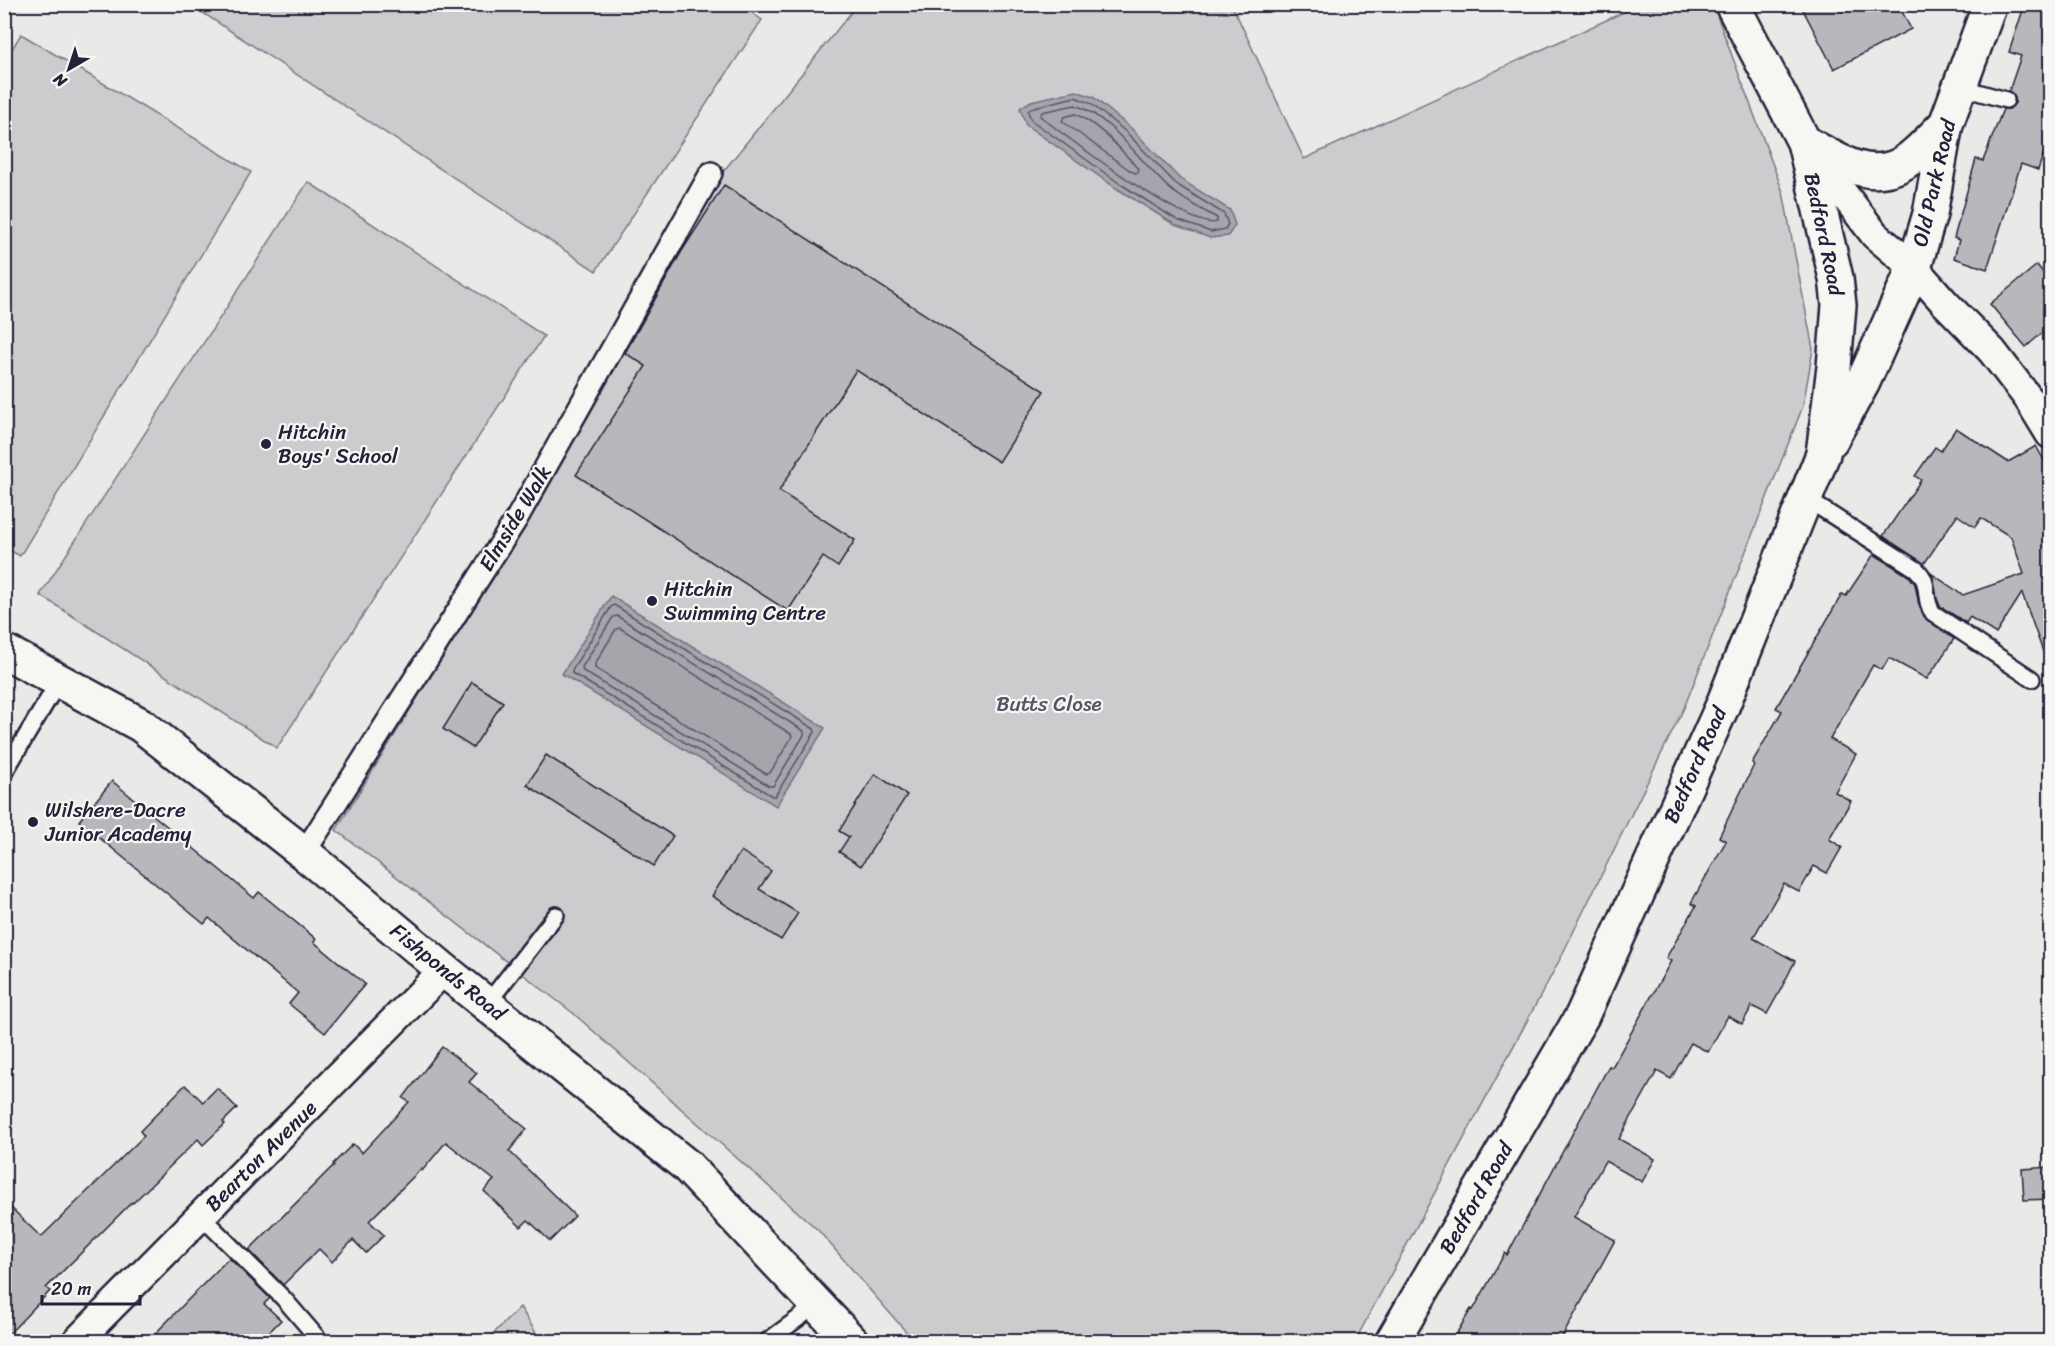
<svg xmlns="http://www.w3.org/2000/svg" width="2055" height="1346" viewBox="0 0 2055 1346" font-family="Sriracha,sans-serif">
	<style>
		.green { fill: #ccccce; stroke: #777784; stroke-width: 1.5 }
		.water { fill: #a5a5ac; stroke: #71717f; stroke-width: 1.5 }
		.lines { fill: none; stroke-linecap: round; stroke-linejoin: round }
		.shore { stroke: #565668; stroke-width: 1.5 }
		.building { fill: #b8b8bc; stroke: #22223b; stroke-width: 1.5 }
		.service-casing { stroke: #22223b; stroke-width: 20 }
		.pedestrian-casing { stroke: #22223b; stroke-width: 26 }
		.minor-casing { stroke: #22223b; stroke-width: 33 }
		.primary-casing { stroke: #22223b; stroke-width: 38 }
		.service { stroke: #f6f6f2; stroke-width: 15 }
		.pedestrian { stroke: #f6f6f2; stroke-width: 21 }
		.minor { stroke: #f6f6f2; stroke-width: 28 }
		.primary { stroke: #f6f6f2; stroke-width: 33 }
		.poi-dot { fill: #22223b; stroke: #f6f6f2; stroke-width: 2 }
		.labels { text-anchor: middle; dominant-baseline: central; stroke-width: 4.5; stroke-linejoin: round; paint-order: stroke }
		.street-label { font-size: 21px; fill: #22223b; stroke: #f6f6f2 }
		.poi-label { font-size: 21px; fill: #22223b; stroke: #f6f6f2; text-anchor: start }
		.park-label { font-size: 21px; fill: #555567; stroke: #f6f6f2 }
	</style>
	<rect width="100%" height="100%" fill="#e9e9e7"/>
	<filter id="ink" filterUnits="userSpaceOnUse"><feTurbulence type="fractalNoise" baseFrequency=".0167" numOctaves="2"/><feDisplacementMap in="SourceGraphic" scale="12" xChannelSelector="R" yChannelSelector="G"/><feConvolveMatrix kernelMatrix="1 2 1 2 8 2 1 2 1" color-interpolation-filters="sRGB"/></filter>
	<g filter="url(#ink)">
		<g class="green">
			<path d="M739 4 762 20 596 271 191 5Z"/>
			<path d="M857 5H1232L1304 159 1639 5H1713L1783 192 1813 349 1803 406 1684 708 1556 967 1355 1341H914L818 1230 573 1013 336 830 532 512 718 178Z"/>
			<path d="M21 34 251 172 20 556 4 547V62Z"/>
			<path d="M308 182 544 336 277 748 40 595Z"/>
			<path d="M520 1307 541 1341H486Z"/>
		</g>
		<g class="water">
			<path d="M1076 91 1093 97 1131 128 1180 179 1230 210 1235 225 1228 236 1210 238 1175 225 1116 188 1026 125 1020 108 1031 101Z"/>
			<path d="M611 596 825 728 776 806 562 674Z"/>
		</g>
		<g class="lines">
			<g class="shore">
				<path d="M1075 97 1090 103 1126 132 1176 184 1224 214 1228 224 1225 229 1211 232 1177 220 1119 183 1031 120 1028 111 1034 107Z"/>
				<path d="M1075 105C1112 117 1141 163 1169 188 1183 200 1201 209 1217 218V222C1191 231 1065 136 1040 116L1042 112Z"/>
				<path d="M1075 114C1097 123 1123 151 1138 169V173H1135L1128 169 1062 121 1064 117Z"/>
				<path d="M614 605 814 729 815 732 775 796H772L572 673V670L611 607Z"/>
				<path d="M617 616 804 731V735L773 786H769L583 671 582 667 613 617Z"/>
				<path d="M620 628 791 734 792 737 770 773 766 774 595 668V664L616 629Z"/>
			</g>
		</g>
		<g class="building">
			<path d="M1800 4H1898L1911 29 1834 69Z"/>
			<path d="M2025 4H2050V135L2038 170 2021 164 1987 269 1954 258 1959 240 1954 238 1976 159 1983 161 2003 109H2009L2015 103V97L2009 91 2021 56 2009 52Z"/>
			<path d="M724 185 1044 391 999 462 856 370 779 491 855 540 838 567 823 557 788 611 576 475 646 366 625 353 682 251Z"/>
			<path d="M2037 265 2050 281V326L2026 347 1990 304Z"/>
			<path d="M1956 428 2008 462 2036 446 2050 471V663H2047L2022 593 1996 634 1970 617 1966 623 1940 606 1937 599 1932 574 1963 595 2024 574 2011 537 1981 518 1975 527 1957 515 1924 564 1883 536 1921 480 1915 476 1935 447 1941 451Z"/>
			<path d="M1874 554 1910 577 1915 584 1919 605 1925 618 1954 639 1927 679 1889 658 1882 670 1873 665 1830 739 1856 754 1835 792 1851 801 1829 839 1842 847 1827 873 1814 866 1799 892 1784 884 1753 938 1795 961 1781 989 1767 1014 1752 1006 1742 1024 1728 1016 1708 1052 1691 1043 1671 1079 1657 1071 1619 1139 1655 1159 1642 1182 1605 1161 1574 1217 1615 1240 1560 1341H1452L1471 1309 1473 1310 1505 1253 1507 1255 1597 1088 1609 1066 1612 1067 1671 961 1666 958 1696 906 1691 903 1726 841 1719 837 1754 765 1752 763 1782 711 1776 708 1842 594 1846 596Z"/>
			<path d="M472 682 503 702 473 748 443 729Z"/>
			<path d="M546 755 673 836 654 866 527 785Z"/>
			<path d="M875 774 907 795 861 866 839 852 849 837 839 831Z"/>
			<path d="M112 781 254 898 259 892 316 939 314 942 365 984 325 1033 289 1004 298 993 209 918 204 924 79 821Z"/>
			<path d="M741 851 771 871 759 889 798 913 781 940 712 896Z"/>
			<path d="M442 1047 477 1073 469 1082 527 1129 509 1151 575 1216 550 1241 528 1220 521 1227 484 1191 494 1180 446 1142 422 1171 421 1169 369 1221 384 1235 366 1253 353 1240 332 1262 319 1249 283 1285 249 1250 334 1165 333 1164 353 1144 362 1153 409 1102 403 1098Z"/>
			<path d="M185 1085 203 1102 217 1088 237 1108 223 1122 225 1124 203 1145 198 1139 133 1203 132 1202 46 1288 50 1291 4 1339V1201L41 1237 144 1136 140 1131Z"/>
			<path d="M2050 1167V1199L2024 1200 2022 1169Z"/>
			<path d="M229 1258 270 1298 264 1304 281 1320 260 1341H148Z"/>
		</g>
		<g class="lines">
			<g class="service-casing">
				<g id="service">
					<path d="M1960 87 2006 100"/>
					<path d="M1805 498 1916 569C1932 583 1922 598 1933 613L2032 679"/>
					<path d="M4 773 59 681"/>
					<path d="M487 1004 556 915"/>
					<path d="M201 1216 284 1299 321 1342"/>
					<path d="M766 1342 818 1304"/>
				</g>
			</g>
			<g class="pedestrian-casing">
				<path id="pedestrian" d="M304 853 517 518 711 173"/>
			</g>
			<g class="minor-casing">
				<g id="minor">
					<path d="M1805 144 1875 235 1914 268 1945 303 1992 351 2028 398 2050 434"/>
					<path d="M76 1342 444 970"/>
				</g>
			</g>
			<g class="primary-casing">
				<g id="primary">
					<path d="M1804 142C1834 158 1866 182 1900 165 1917 156 1932 137 1946 124"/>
					<path d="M1831 440 1863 382 1914 268 1930 214 1946 124 1990 4"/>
					<path d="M4 651 141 725 304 853 444 970 687 1166 852 1342"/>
					<path d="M1392 1342 1582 1016 1722 707 1823 454 1834 367 1839 305 1836 278 1804 142 1732 4"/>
				</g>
			</g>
			<use href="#service" class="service"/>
			<use href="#pedestrian" class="pedestrian"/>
			<use href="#minor" class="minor"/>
			<use href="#primary" class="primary"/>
		</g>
	</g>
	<g class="poi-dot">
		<circle cx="266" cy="444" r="6"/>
		<circle cx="652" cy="601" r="6"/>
		<circle cx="33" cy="822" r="6"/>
	</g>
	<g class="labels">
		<g class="street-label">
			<text transform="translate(1934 183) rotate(-77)">Old Park Road</text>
			<text transform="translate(1824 234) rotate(78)">Bedford Road</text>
			<text transform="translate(515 518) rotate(-59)">Elmside Walk</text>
			<text transform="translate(1695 765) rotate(-66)">Bedford Road</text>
			<text transform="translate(448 972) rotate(39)">Fishponds Road</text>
			<text transform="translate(261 1156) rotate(-45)">Bearton Avenue</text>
			<text transform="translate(1476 1198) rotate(-60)">Bedford Road</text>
		</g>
		<g class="poi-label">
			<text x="278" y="432">Hitchin<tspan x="278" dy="24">Boys' School</tspan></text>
			<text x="664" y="589">Hitchin<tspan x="664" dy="24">Swimming Centre</tspan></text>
			<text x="45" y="810">Wilshere-Dacre<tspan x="45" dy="24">Junior Academy</tspan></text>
		</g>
		<g class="park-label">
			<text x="1049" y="704">Butts Close</text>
		</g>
	</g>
	<rect width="2055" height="1346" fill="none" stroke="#f6f6f2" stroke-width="24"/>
	<rect x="12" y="12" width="2031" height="1322" fill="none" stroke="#22223b" stroke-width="2" filter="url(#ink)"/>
	<g transform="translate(69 69) rotate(219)" stroke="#f6f6f2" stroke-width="4.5" paint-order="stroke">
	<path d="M0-4.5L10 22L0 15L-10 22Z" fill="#22223b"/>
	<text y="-9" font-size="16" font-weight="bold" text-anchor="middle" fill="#22223b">N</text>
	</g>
	<path d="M42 1295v9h98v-9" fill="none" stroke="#22223b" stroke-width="3"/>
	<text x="51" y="1295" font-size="18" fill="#22223b" stroke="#f6f6f2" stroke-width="4.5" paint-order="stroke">20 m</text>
</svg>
